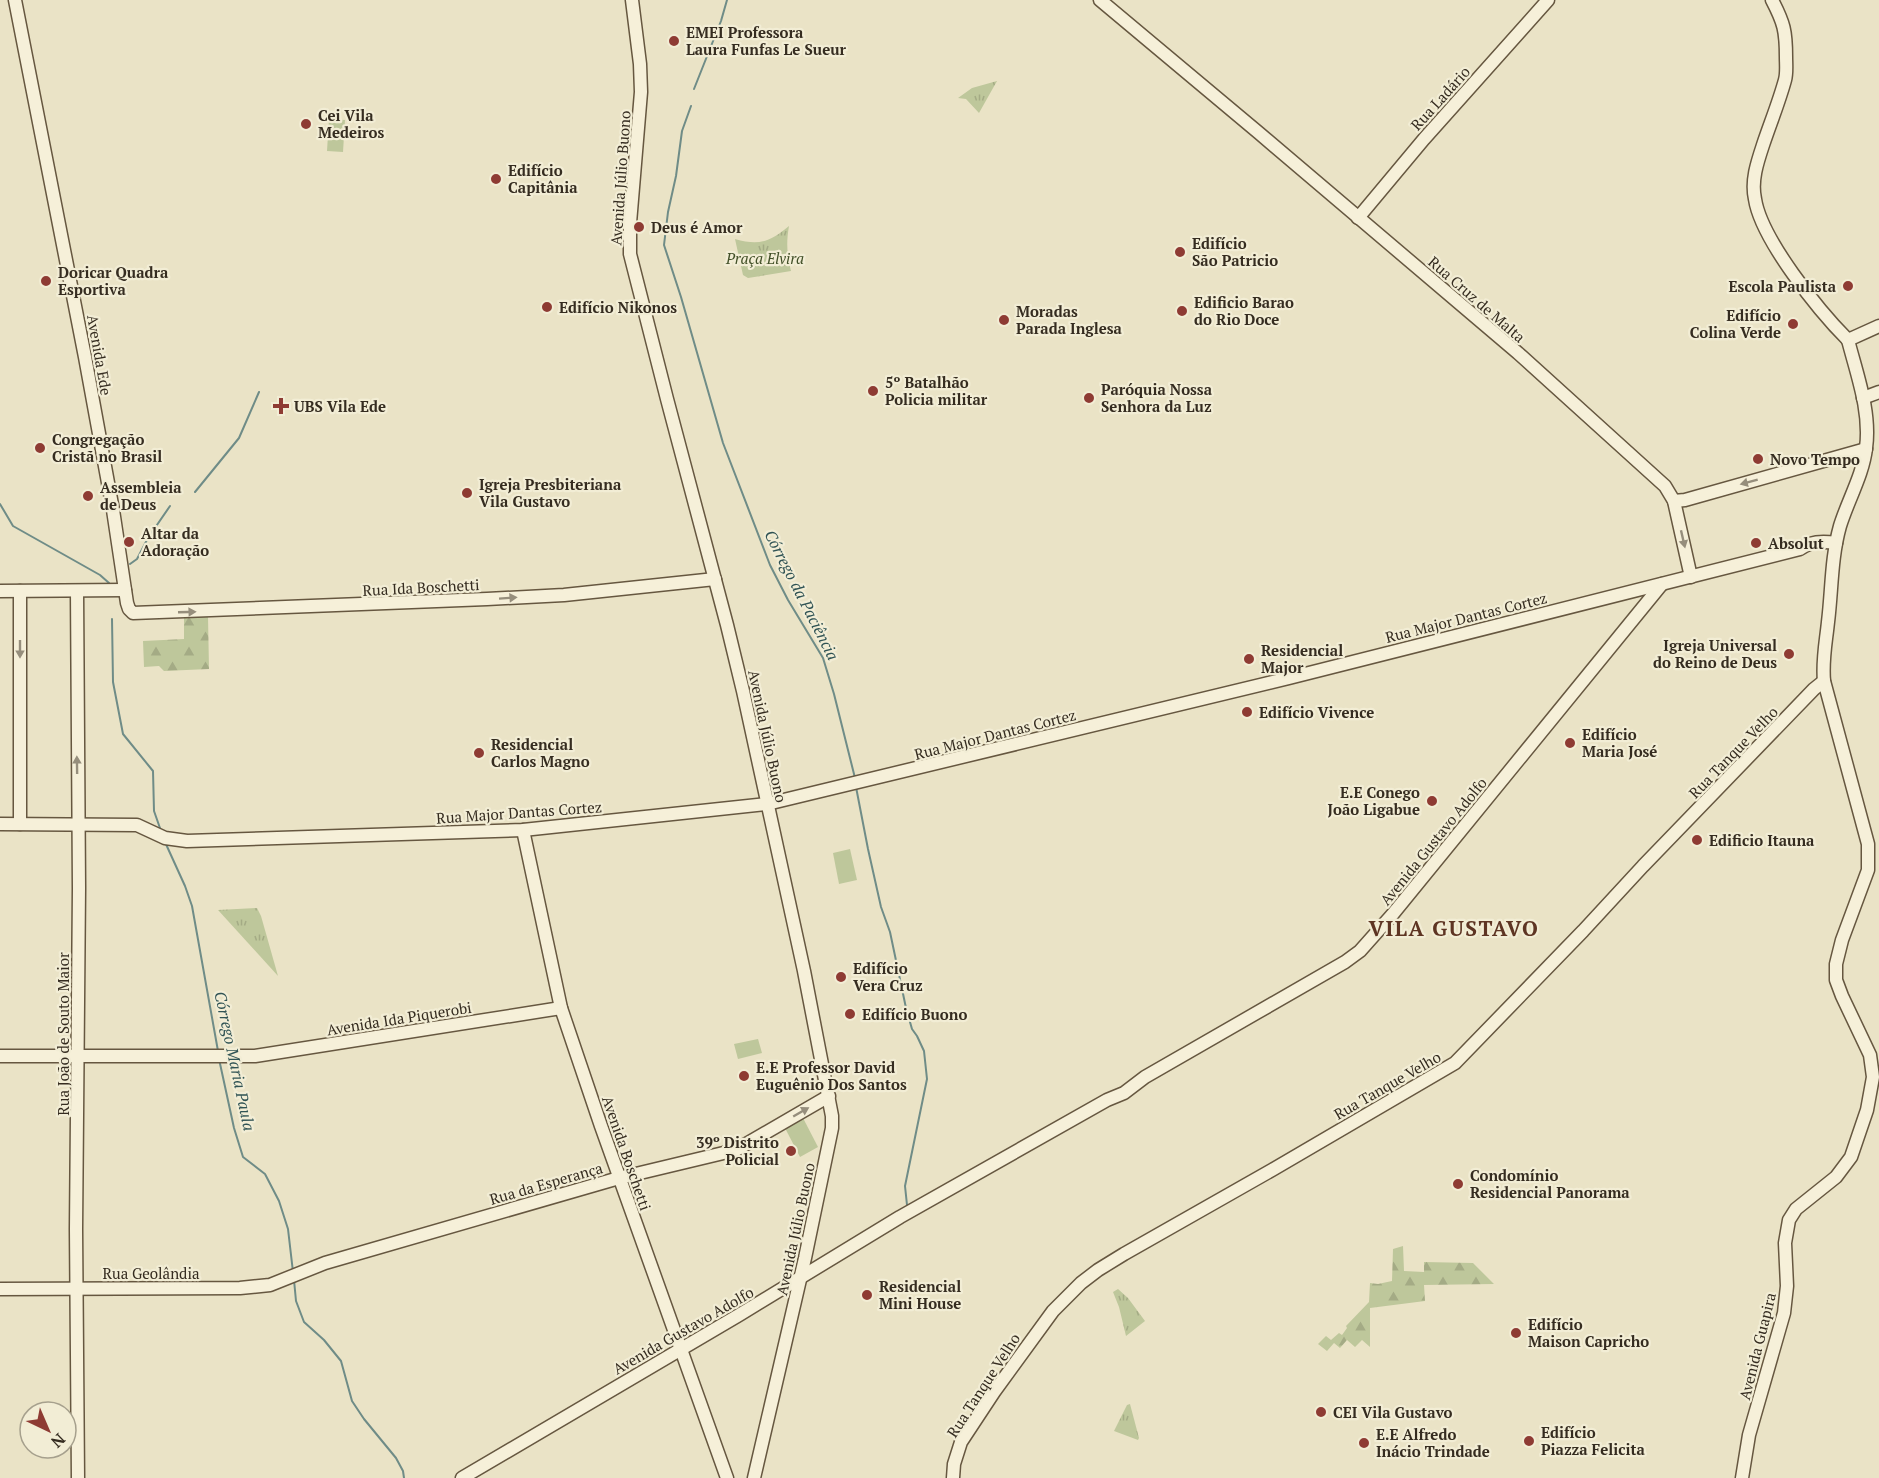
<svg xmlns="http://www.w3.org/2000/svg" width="1879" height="1478" viewBox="0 0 1879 1478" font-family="'PT Serif',serif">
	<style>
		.forest { fill: url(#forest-firs) }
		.park { fill: url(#park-tufts) }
		.pitch { fill: #bec79b }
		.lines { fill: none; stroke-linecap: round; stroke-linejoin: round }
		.stream { stroke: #6f8c87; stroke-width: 2 }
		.secondary-casing { stroke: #665740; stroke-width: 15 }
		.secondary { stroke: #f6f0d9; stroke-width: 12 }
		.oneway { fill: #968e7c }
		.poi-dot { fill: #8e3b33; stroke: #f2edd5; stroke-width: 2 }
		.labels { text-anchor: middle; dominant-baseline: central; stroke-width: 4.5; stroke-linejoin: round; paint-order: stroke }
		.poi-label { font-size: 15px; font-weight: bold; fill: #352c20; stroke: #f2edd5; text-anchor: start }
		.street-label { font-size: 15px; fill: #352c20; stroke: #f2edd5 }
		.park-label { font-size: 15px; font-style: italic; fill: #425028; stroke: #f2edd5 }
		.water-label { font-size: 16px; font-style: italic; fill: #305354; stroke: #f2edd5 }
		.district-label { font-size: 21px; font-weight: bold; letter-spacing: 1.5px; fill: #5e3523; stroke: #f2edd5 }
	</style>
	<defs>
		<pattern id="forest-firs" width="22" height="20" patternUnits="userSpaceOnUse" patternTransform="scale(1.5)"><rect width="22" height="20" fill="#bec79b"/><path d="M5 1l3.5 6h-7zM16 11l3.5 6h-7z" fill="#a4ab85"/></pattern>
		<pattern id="park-tufts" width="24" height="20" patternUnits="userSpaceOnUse" patternTransform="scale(1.5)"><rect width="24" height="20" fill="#bec79b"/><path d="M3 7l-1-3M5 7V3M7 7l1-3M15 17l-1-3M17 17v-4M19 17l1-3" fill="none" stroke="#a4ab85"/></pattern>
	</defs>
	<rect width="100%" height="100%" fill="#eae3c6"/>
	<g class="forest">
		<path d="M208 616 209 669 164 671 159 666 144 667 143 641 184 639V617Z"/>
		<path d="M1403 1246 1404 1271 1424 1272V1262L1473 1263 1494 1284 1424 1285 1425 1301 1370 1308V1347L1362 1340 1355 1347 1347 1340 1340 1348 1334 1343 1327 1351 1318 1344 1326 1336 1331 1340 1339 1333 1342 1335 1347 1328 1346 1326 1369 1302 1370 1283 1378 1284 1392 1281 1393 1249Z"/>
	</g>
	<g class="park">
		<path d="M997 81 979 113 966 99 958 98 972 88Z"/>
		<path d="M789 226C786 243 787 255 791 271L748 278 743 275 735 239C759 246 770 242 789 226Z"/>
		<path d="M257 908 261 916 278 976 218 910Z"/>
		<path d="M1118 1289 1128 1298 1145 1321 1126 1336 1119 1307 1113 1292Z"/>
		<path d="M1130 1404 1139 1438 1138 1440 1114 1431 1127 1405Z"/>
	</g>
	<g class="pitch">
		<path d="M329 119 345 120 343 152 327 151Z"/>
		<path d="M850 849 857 880 839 884 833 853Z"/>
		<path d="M758 1039 762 1053 738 1059 734 1044Z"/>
		<path d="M803 1118 818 1147 800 1157 785 1128Z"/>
	</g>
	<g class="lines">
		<g class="stream">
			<path d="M694 89 721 21 727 0"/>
			<path d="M691 106 682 131 676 176 668 212 664 245 681 297 723 443 770 565 788 600 823 658 834 694 855 778"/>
			<path d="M195 492 239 438 259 392"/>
			<path d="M0 504 13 526 100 575 109 583"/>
			<path d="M130 564 137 559 148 538 170 506"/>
			<path d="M112 619 113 682 123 734 153 771 154 811 161 831"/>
			<path d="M856 787 868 849 881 907 890 932 906 1008 912 1029 917 1036 924 1051 927 1079 905 1186 907 1205"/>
			<path d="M165 842 185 886 192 906 218 1051"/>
			<path d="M219 1059 234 1128 243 1157 265 1174 279 1201 288 1229 293 1272"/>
			<path d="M294 1280 296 1301 304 1322 324 1340 341 1361 352 1401 364 1419 396 1458 403 1471 404 1478"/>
		</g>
		<g class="secondary-casing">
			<g id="secondary">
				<path d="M15 0 85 357 113 510 127 603 129 609 133 613 487 599 564 595 715 579"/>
				<path d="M632 0 640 64 641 92 630 223V254L667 399 727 625 743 691 804 971 832 1116V1128L805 1258 754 1478"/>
				<path d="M1100 0 1259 133 1518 353 1665 486 1674 501 1691 577"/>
				<path d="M1772 0C1784 23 1786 31 1786 57 1786 64 1787 73 1785 80 1779 102 1770 124 1763 145 1757 163 1751 181 1755 199 1761 239 1819 311 1848 340"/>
				<path d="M1358 218 1424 139 1548 0"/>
				<path d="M1848 340 1879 326"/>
				<path d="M1863 398 1879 392"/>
				<path d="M1674 501 1685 500 1866 449"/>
				<path d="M0 591 125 590"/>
				<path d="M77 591 79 888 76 1229 78 1478"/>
				<path d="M0 824 137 825 165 838 187 841 523 830 767 804 1289 678 1800 549C1810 541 1824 541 1836 543"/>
				<path d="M20 824V591"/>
				<path d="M523 830 561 1008 601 1126 727 1478"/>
				<path d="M0 1056H255L561 1008"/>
				<path d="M0 1289 240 1288 270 1285 325 1263 619 1178 736 1150 829 1096"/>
				<path d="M462 1478 739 1315 900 1217 1107 1100 1124 1093 1145 1077 1345 962 1360 951 1392 915 1662 584"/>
				<path d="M953 1478 954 1464 961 1442 994 1392 1053 1311 1081 1283 1098 1270 1124 1254 1272 1170 1455 1063 1583 931 1643 866 1814 689 1824 681"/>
				<path d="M1742 1478 1749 1435 1784 1313 1787 1286 1785 1243 1789 1220 1796 1209 1836 1177 1851 1157 1867 1110 1873 1077 1870 1055 1842 996 1836 980V964L1842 940 1868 870V844L1824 681C1822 660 1826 642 1828 622 1832 590 1831 558 1840 526 1848 500 1863 475 1866 448 1871 412 1857 375 1848 340"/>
			</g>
		</g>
		<use href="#secondary" class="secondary"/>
	</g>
	<defs><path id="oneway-solid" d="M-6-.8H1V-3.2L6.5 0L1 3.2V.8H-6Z" transform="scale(1.5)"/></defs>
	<g class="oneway">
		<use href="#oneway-solid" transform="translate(1749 482) rotate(165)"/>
		<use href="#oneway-solid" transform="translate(1683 539) rotate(77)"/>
		<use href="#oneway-solid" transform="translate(508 598) rotate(-4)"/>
		<use href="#oneway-solid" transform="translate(187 612) rotate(-2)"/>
		<use href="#oneway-solid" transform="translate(20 649) rotate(90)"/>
		<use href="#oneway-solid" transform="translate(77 765) rotate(-91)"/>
		<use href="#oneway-solid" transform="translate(801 1112) rotate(-30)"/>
	</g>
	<g class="poi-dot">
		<circle cx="674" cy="41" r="6"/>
		<circle cx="306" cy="124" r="6"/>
		<circle cx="496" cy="179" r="6"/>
		<circle cx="639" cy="227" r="6"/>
		<circle cx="1180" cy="252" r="6"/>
		<circle cx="46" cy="281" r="6"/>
		<circle cx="1848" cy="286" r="6"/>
		<circle cx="547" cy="307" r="6"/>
		<circle cx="1182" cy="311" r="6"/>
		<circle cx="1004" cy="320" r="6"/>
		<circle cx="1793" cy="324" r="6"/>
		<circle cx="873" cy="391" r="6"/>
		<circle cx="1089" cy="398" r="6"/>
		<path d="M278 397h6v6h6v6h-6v6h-6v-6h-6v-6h6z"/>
		<circle cx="40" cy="448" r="6"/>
		<circle cx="1758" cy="459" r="6"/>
		<circle cx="467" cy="493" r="6"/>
		<circle cx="88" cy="496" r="6"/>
		<circle cx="129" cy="542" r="6"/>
		<circle cx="1756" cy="543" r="6"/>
		<circle cx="1789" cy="654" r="6"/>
		<circle cx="1249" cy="659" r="6"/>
		<circle cx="1247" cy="712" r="6"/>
		<circle cx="1570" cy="743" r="6"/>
		<circle cx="479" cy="753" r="6"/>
		<circle cx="1432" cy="801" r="6"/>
		<circle cx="1697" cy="840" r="6"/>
		<circle cx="841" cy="977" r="6"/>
		<circle cx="850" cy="1014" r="6"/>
		<circle cx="744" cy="1076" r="6"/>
		<circle cx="791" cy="1151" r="6"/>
		<circle cx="1458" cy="1184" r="6"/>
		<circle cx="867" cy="1295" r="6"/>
		<circle cx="1516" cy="1333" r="6"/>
		<circle cx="1321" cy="1412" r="6"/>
		<circle cx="1529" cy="1441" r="6"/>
		<circle cx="1364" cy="1443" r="6"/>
	</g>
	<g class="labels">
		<g class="poi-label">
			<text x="686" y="32">EMEI Professora<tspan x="686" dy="17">Laura Funfas Le Sueur</tspan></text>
			<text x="318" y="115">Cei Vila<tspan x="318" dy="17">Medeiros</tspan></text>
			<text x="508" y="170">Edifício<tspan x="508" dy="17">Capitânia</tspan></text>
			<text x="651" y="227">Deus é Amor</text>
			<text x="1192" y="243">Edifício<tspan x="1192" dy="17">São Patricio</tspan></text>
			<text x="58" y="272">Doricar Quadra<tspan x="58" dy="17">Esportiva</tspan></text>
			<text x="1836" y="286" text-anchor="end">Escola Paulista</text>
			<text x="1194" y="302">Edificio Barao<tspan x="1194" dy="17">do Rio Doce</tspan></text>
			<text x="559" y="307">Edifício Nikonos</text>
			<text x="1016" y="311">Moradas<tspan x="1016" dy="17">Parada Inglesa</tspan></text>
			<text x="1781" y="315" text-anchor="end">Edifício<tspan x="1781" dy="17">Colina Verde</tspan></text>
			<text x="885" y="382">5º Batalhão<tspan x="885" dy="17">Policia militar</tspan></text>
			<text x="1101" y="389">Paróquia Nossa<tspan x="1101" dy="17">Senhora da Luz</tspan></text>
			<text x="294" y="406">UBS Vila Ede</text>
			<text x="52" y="439">Congregação<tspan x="52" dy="17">Cristã no Brasil</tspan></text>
			<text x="1770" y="459">Novo Tempo</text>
			<text x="479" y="484">Igreja Presbiteriana<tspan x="479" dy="17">Vila Gustavo</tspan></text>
			<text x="100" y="487">Assembleia<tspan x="100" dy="17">de Deus</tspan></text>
			<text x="141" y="533">Altar da<tspan x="141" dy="17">Adoração</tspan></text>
			<text x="1768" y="543">Absolut</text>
			<text x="1777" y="645" text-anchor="end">Igreja Universal<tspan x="1777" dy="17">do Reino de Deus</tspan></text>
			<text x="1261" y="650">Residencial<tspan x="1261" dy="17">Major</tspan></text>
			<text x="1259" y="712">Edifício Vivence</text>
			<text x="1582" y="734">Edifício<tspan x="1582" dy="17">Maria José</tspan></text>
			<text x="491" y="744">Residencial<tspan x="491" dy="17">Carlos Magno</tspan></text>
			<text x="1420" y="792" text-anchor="end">E.E Conego<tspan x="1420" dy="17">João Ligabue</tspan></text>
			<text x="1709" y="840">Edificio Itauna</text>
			<text x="853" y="968">Edifício<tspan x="853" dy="17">Vera Cruz</tspan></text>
			<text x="862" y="1014">Edifício Buono</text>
			<text x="756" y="1067">E.E Professor David<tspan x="756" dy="17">Euguênio Dos Santos</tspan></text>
			<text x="779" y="1142" text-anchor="end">39º Distrito<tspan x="779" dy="17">Policial</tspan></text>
			<text x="1470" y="1175">Condomínio<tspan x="1470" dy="17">Residencial Panorama</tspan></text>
			<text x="879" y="1286">Residencial<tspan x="879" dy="17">Mini House</tspan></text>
			<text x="1528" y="1324">Edifício<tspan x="1528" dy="17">Maison Capricho</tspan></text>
			<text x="1333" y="1412">CEI Vila Gustavo</text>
			<text x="1541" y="1432">Edifício<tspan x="1541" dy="17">Piazza Felicita</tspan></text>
			<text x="1376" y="1434">E.E Alfredo<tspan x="1376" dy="17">Inácio Trindade</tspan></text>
		</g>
		<g class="street-label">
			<text transform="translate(1440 98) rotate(-48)">Rua Ladário</text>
			<text transform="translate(620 178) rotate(-86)">Avenida Júlio Buono</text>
			<text transform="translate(1477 299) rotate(41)">Rua Cruz de Malta</text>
			<text transform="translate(100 355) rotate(80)">Avenida Ede</text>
			<text transform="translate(421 587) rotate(-3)">Rua Ida Boschetti</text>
			<text transform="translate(1466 617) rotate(-14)">Rua Major Dantas Cortez</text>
			<text transform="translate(995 734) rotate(-14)">Rua Major Dantas Cortez</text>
			<text transform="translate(768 736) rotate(78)">Avenida Júlio Buono</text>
			<text transform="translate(1733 752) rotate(-46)">Rua Tanque Velho</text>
			<text transform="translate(519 812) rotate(-4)">Rua Major Dantas Cortez</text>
			<text transform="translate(1433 841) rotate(-51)">Avenida Gustavo Adolfo</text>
			<text transform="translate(399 1018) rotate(-9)">Avenida Ida Piquerobi</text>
			<text transform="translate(63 1034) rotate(-90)">Rua João de Souto Maior</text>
			<text transform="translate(1387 1085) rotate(-30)">Rua Tanque Velho</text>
			<text transform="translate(627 1153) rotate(71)">Avenida Boschetti</text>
			<text transform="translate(546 1183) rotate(-16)">Rua da Esperança</text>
			<text transform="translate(795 1229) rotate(-78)">Avenida Júlio Buono</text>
			<text x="151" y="1273">Rua Geolândia</text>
			<text transform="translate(683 1330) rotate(-30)">Avenida Gustavo Adolfo</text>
			<text transform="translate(1757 1346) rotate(-76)">Avenida Guapira</text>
			<text transform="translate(983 1385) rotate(-57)">Rua Tanque Velho</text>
		</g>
		<g class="park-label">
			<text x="765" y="258">Praça Elvira</text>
		</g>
		<g class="water-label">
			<text transform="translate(802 595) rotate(63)">Córrego da Paciência</text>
			<text transform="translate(235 1061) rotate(78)">Córrego Maria Paula</text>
		</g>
		<g class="district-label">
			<text x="1454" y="928">VILA GUSTAVO</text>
		</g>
	</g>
	<g transform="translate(48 1430) rotate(136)"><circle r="28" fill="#f2edd5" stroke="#a6a08d" stroke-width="1.5"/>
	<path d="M0-4.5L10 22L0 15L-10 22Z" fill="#8e3b33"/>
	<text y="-9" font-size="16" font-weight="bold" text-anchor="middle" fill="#352c20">N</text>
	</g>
</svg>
